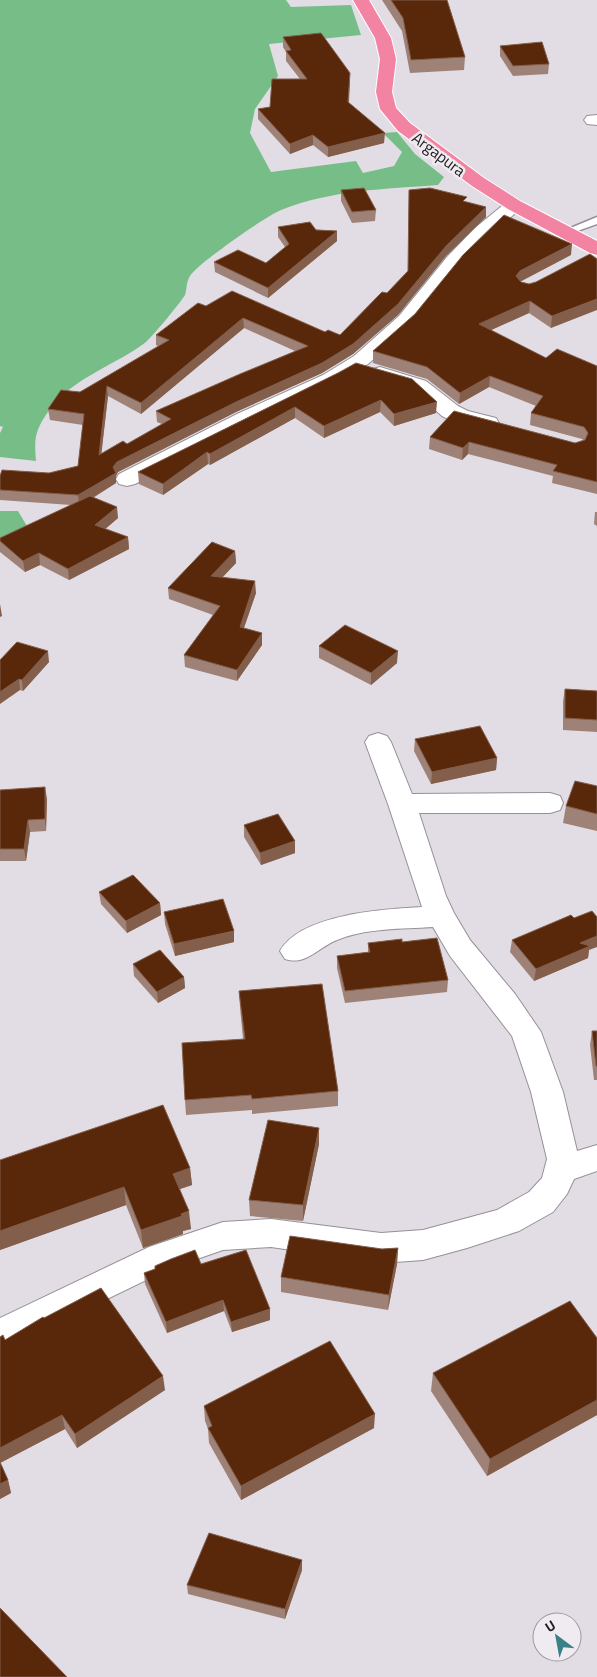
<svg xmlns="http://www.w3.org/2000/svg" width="597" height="1677" viewBox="0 0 597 1677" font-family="'Titillium Web',sans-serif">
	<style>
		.forest { fill: #77bd88 }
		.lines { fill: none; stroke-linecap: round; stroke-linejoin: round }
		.service-casing { stroke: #959096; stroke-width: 3 }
		.minor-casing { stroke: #959096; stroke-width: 2 }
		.trunk-casing { stroke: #fff; stroke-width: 2 }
		.service { fill: #fff; fill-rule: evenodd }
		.minor { fill: #fff; fill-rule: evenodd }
		.trunk { fill: #f383a2; fill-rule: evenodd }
		.wall { fill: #9e8277; fill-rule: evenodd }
		.shaded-wall { fill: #825e4b }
		.building { fill: #59270a; stroke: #825e4b; fill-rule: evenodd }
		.labels { text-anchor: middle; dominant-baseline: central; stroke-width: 5; stroke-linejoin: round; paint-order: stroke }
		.far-street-label { font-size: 16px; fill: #222023; stroke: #f0eaf1 }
	</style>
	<rect width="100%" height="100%" fill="#e2dde4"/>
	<g class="forest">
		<path d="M0 0H286L291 7 351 5 361 35 269 44 278 76 255 109 250 133 271 172 356 161 363 173 394 166 402 152 383 133 397 132 415 154 444 177 438 185C386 189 331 190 281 210 266 216 197 264 190 276 186 282 187 289 185 295 181 302 153 336 146 342 116 365 74 377 50 409 35 430 34 437 36 461L0 457V433L3 427 0 426Z"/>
		<path d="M0 511H18L27 526 0 542Z"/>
	</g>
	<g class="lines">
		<g class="service-casing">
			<path id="service" d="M597 217V224L566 235 561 232Z"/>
		</g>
		<g class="minor-casing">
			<g id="minor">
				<path d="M597 115V125L587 124 584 120 587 116Z"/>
				<path d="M514 199 520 201 523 205 520 209 489 236 461 265 413 324 368 364 337 383 253 424 135 484 127 486 119 484 116 479 119 474 237 414 323 375 354 356 399 316 447 257 475 228 508 201Z"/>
				<path d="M380 367 426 381 458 406 468 411 496 418 499 423 496 428 488 429 452 421 442 416 412 389 373 377 370 373 373 369Z"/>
				<path d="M378 733 387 736 391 742 412 794 550 793 560 796 563 803 560 810 550 813H419L446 896 454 913 470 940 515 994 541 1032 563 1092 577 1151 597 1145V1171L574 1179 567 1194 553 1212 519 1231 467 1248 423 1260 381 1263 271 1247 223 1250 171 1268 0 1351V1318L149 1247 223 1222 271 1219 381 1233 423 1230 497 1210 529 1192 542 1178 547 1159 531 1092 512 1036 450 956 433 927C402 929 366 928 337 940 317 948 306 966 285 959L280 951C301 914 384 909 422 907L388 804 365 742 369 736Z"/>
			</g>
		</g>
		<g class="trunk-casing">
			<path id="trunk" d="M353 0H369L391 38 396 59 392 92 396 108 410 123 484 178 520 201 597 241V255L590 253 508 209 472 186 398 131 380 109 376 92 380 59 375 38Z"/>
		</g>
		<use href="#service" class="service"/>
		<use href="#minor" class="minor"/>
		<use href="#trunk" class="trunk"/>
	</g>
	<g class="wall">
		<path d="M382 0H447L465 57 464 70 410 73 402 31Z"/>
		<path d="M283 37 350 83 349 103 384 143 328 157 313 145 290 154 258 119V109L270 107 300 79 286 61V52L283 47Z"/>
		<path d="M500 46 549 64 548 74 513 76 500 56Z"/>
		<path d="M341 190 376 210 375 221 352 223 341 201Z"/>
		<path d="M466 202 486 207V217L446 256 398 315 353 354 322 373 236 412 118 472 116 476V483L93 498 118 518 105 529 128 537 129 549 69 580 40 565 25 572 0 552V538L71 505 0 500V476L49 473 78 466 83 425 50 420 48 409 80 392 158 346 156 345V335L206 306 340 335 387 293 408 271ZM244 328 295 351 156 411 157 422 162 424 127 444 101 454 108 396 141 414Z"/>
		<path d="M278 227 337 231V241L268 298 215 272 214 262 266 263 285 247 278 237Z"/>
		<path d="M571 255 520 282 529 284 536 282 597 259 551 328 529 313 491 330 546 358 597 366V494L552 483 553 476 468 454 462 460 429 449 430 437 575 443 583 440 582 439 530 425 531 413 536 406 489 387 459 404 427 379 373 363V351Z"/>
		<path d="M338 373 436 413 394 426 380 412 324 438 295 418 210 465 208 464 163 495 139 484 138 472Z"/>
		<path d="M595 512H597V526L594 524Z"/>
		<path d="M235 551 236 563 222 578 256 593 244 628 262 645 237 681 185 667 184 655 213 615 169 599 168 588Z"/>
		<path d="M319 646 397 663 371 685 319 658Z"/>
		<path d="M0 660 49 662 23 691 20 690Z"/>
		<path d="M565 689 597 691V732L563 730V701Z"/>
		<path d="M415 739 497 758 496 770 431 784 414 751Z"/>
		<path d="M597 786V831L563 823 566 806Z"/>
		<path d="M0 790 47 799 46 831 30 832 26 861H0Z"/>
		<path d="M244 825 295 853 261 865 244 837Z"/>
		<path d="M99 892 160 903 161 915 127 933 101 904Z"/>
		<path d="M164 912 234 942 175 956 165 924Z"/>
		<path d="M574 918 589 950 588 958 534 981 510 952 512 940Z"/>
		<path d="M402 942 448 980 447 992 345 1003 337 968V956L368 952V943Z"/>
		<path d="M133 964 184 977 185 988 158 1003 134 976Z"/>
		<path d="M239 991 338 1091V1106L252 1114V1110L186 1115 185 1100 243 1039 240 1007Z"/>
		<path d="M592 1031H597V1080H594L590 1045Z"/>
		<path d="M319 1128V1144L303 1221 250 1216 249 1200Z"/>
		<path d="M0 1160 190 1168 192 1185 180 1189 191 1229 183 1231V1234L143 1248 126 1205 0 1250Z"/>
		<path d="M398 1248 397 1264 388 1310 281 1292V1277L382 1249Z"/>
		<path d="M201 1264 270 1320 232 1332 224 1311 167 1333 145 1284 144 1273 155 1269V1266Z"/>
		<path d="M44 1318 165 1390 77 1448 65 1429 0 1463 8 1480 11 1493 0 1499V1337L5 1340Z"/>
		<path d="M597 1338V1415L487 1476 431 1391 433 1373Z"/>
		<path d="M204 1406 374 1428 241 1500 209 1443 208 1429 205 1421Z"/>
		<path d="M302 1570 285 1619 188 1594 187 1585Z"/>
	</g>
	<g class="shaded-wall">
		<path d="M385 133 384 143 328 157V147Z"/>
		<path d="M313 135V145L290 154V144Z"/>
		<path d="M486 207V217L446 256 398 315 353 354 322 373 236 412 118 472 116 476V483L79 506 78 495 113 467 117 462 236 402 322 363Z"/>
		<path d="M337 231V241L268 298V288Z"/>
		<path d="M572 244 571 255 519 282 516 276 520 271Z"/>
		<path d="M597 299V310L551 328 552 316Z"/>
		<path d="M530 301 529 313 478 336 479 324Z"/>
		<path d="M243 318 244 328 141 414V403Z"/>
		<path d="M490 376 489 387 459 404 460 393Z"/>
		<path d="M107 386 108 396 100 466 99 455Z"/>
		<path d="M381 400 380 412 324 438V426Z"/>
		<path d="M437 402 436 413 394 426V414Z"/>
		<path d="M295 407V418L210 465V454Z"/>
		<path d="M469 442 468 454 462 460 463 448Z"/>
		<path d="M207 452 208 464 163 495V484Z"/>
		<path d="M117 507 118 518 96 537 95 525Z"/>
		<path d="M128 537 129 549 69 580 68 569Z"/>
		<path d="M235 551 236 563 212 588 211 576Z"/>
		<path d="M39 553 40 565 25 572 23 561Z"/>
		<path d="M255 581 256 593 240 639V627Z"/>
		<path d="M0 604 2 616 0 617Z"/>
		<path d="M262 633V645L237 681V670Z"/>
		<path d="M48 651 49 662 23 691 22 680Z"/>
		<path d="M398 651 397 663 371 685V673Z"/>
		<path d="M19 679 20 690 0 704V692Z"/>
		<path d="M497 758 496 770 431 784 432 772Z"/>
		<path d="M45 787 47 799 46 831 45 819Z"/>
		<path d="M28 820 30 832 26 861 24 849Z"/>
		<path d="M295 841V853L261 865 260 853Z"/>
		<path d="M160 903 161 915 127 933 126 921Z"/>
		<path d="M234 931V942L175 956 174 944Z"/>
		<path d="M597 936V947L589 950 588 958 534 981 536 969 580 943Z"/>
		<path d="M184 977 185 988 158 1003 157 992Z"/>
		<path d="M319 1128V1144L303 1221V1205Z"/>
		<path d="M190 1168 192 1185 174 1191 173 1174Z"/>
		<path d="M124 1187 126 1205 0 1250V1231Z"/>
		<path d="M189 1211 191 1229 183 1231V1234L143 1248 141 1230Z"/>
		<path d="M398 1248 397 1264 388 1310 389 1295Z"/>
		<path d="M223 1300 224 1311 167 1333 166 1322Z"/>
		<path d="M270 1309V1320L232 1332 231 1322Z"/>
		<path d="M163 1376 165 1390 77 1448 75 1434Z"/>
		<path d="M597 1400V1415L487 1476 490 1459Z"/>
		<path d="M375 1414 374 1428 241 1500V1486Z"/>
		<path d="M62 1415 65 1429 0 1463V1448Z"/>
		<path d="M8 1480 11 1493 0 1499V1484Z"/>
		<path d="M302 1560V1570L285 1619V1609Z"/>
	</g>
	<g class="building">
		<path d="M391 0H447L465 57 411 60 403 18Z"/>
		<path d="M321 33 350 73 348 102 385 133 328 147 313 135 290 144 258 109 270 107 272 79H307L286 51 291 50 283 37Z"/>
		<path d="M542 42 549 64 513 66 500 46Z"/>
		<path d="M364 188 376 210 352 212 341 190Z"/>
		<path d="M430 188 467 197 463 201 486 207 446 246 398 304 353 344 322 363 236 402 117 462 113 467 116 473 78 495 0 490V476L2 470 49 473 78 466 84 414 48 409 61 390 80 392 169 340 156 335 198 303 206 306 232 291 325 332 328 330 340 335 382 292 387 293 408 271 409 190ZM243 318 308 346 240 374 156 411 171 419 127 444 123 441 99 455 107 386 141 403Z"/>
		<path d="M504 215 572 244 520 271 516 276 521 282 529 284 536 282 590 254 597 259V299L552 316 530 301 479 324 546 358 557 349 597 366V482L553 471 557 465 469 442 463 448 430 437 454 411 575 443 585 440 588 433 584 427 531 413 543 396 490 376 460 393 427 367 373 351 415 314 463 255Z"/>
		<path d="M310 222 316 230 337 231 268 288 214 262 238 250 266 263 289 244 278 227Z"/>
		<path d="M356 363 412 379 437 402 394 414 381 400 324 426 295 407 210 454 207 452 163 484 138 472 338 373Z"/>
		<path d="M90 496 117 507 95 525 128 537 68 569 39 553 23 561 0 541V538Z"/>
		<path d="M212 542 235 551 211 576 255 581 240 627 262 633 237 670 184 655 220 606 168 588Z"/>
		<path d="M345 625 398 651 371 673 319 646Z"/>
		<path d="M17 642 48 651 22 680 19 679 0 692V660Z"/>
		<path d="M565 689 597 691V720L565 718Z"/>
		<path d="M480 726 497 758 432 772 415 739Z"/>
		<path d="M575 781 597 786V814L566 806Z"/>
		<path d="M45 787V819L28 820 24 849H0V790Z"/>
		<path d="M278 814 295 841 260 853 244 825Z"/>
		<path d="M133 875 160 903 126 921 99 892Z"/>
		<path d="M223 899 234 931 174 944 164 912Z"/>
		<path d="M592 911 597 917V936L580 943 590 946 536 969 512 940 571 915 574 918Z"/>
		<path d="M437 938 448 980 345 991 337 956 370 952 368 943 402 939V942Z"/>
		<path d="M160 950 184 977 157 992 133 964Z"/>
		<path d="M322 984 338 1091 252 1099 251 1095 185 1100 182 1043 245 1039 239 991Z"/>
		<path d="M592 1031H597V1066H596Z"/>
		<path d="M163 1105 190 1168 173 1174 189 1211 181 1214 182 1216 141 1230 124 1187 0 1231V1160Z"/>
		<path d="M268 1120 319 1128 303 1205 249 1200Z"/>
		<path d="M290 1236 382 1249 398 1248 389 1295 281 1277Z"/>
		<path d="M195 1250 201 1264 246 1250 270 1309 231 1322 223 1300 166 1322 144 1273 155 1269V1266L171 1259Z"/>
		<path d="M101 1288 163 1376 75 1434 62 1415 0 1448V1337L3 1335 5 1340 43 1317 44 1318Z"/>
		<path d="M570 1301 597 1338V1400L490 1459 433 1373Z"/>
		<path d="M330 1341 375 1414 241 1486 208 1428 212 1426 204 1406Z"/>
		<path d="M0 1462 8 1480 0 1484Z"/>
		<path d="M209 1533 302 1560 285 1609 187 1585Z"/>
		<path d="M0 1608 67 1677H0Z"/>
	</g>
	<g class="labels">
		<g class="far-street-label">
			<text transform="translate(439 154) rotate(37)">Argapura</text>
		</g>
	</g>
	<g transform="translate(557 1637) rotate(328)"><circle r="24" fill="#f0eaf1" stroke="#9e999f"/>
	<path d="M0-4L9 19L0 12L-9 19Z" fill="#398186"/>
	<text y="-8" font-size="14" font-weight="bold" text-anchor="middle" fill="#222023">U</text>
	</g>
</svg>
